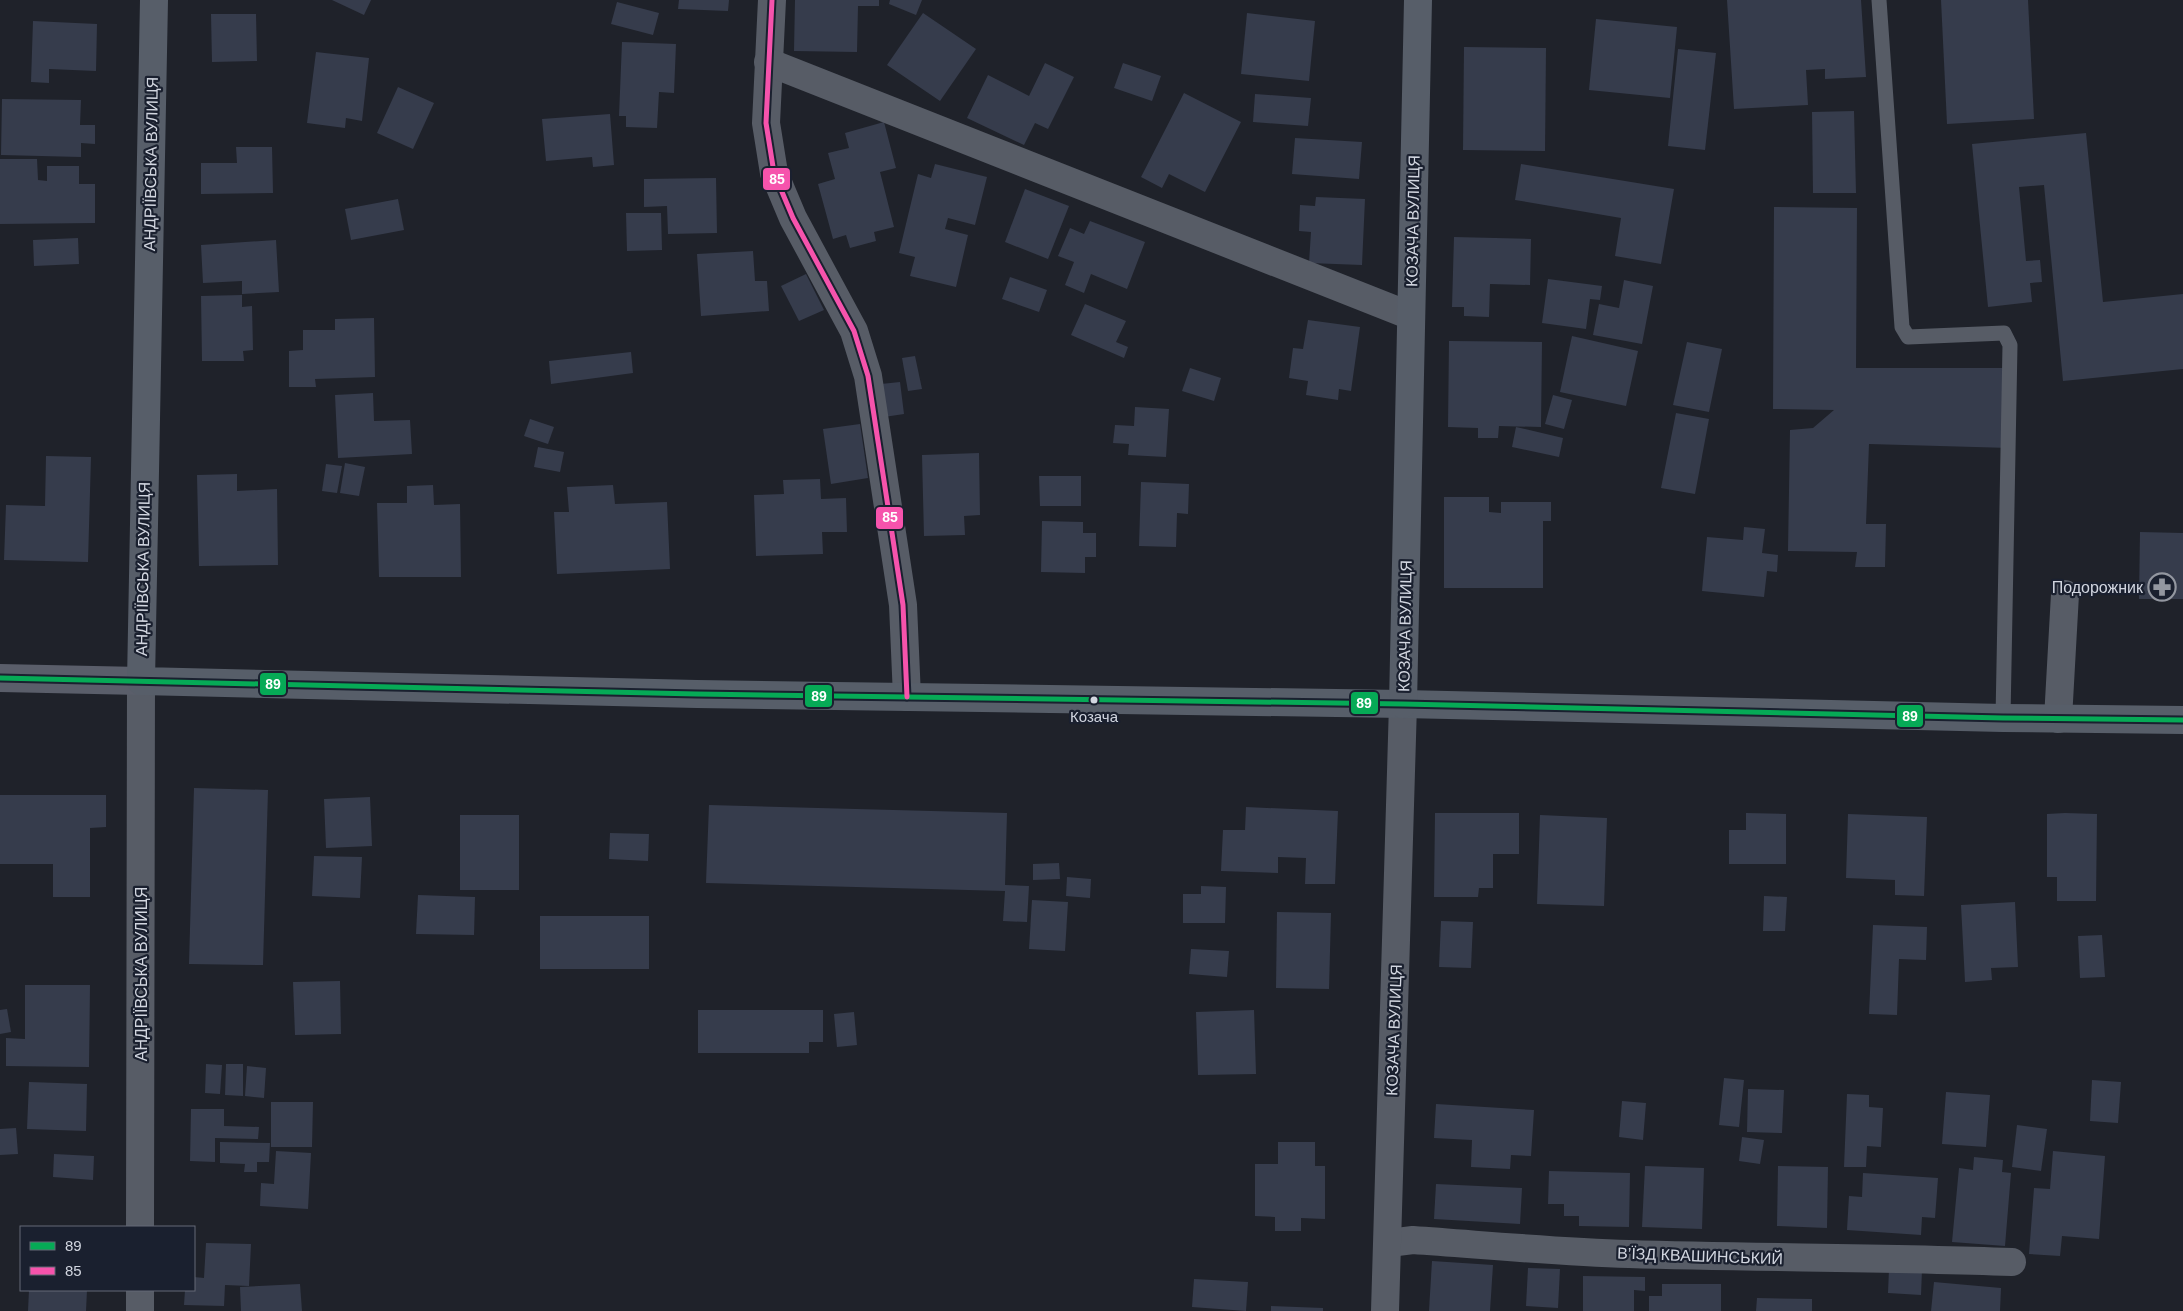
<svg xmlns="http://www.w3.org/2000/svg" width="2183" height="1311" viewBox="0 0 2183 1311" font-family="Arial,sans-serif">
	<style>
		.building { fill: #363c4c }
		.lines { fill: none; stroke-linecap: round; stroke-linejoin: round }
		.lane { stroke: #575c66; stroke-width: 15 }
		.street { stroke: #575c66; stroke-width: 28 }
		.secondary { stroke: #5a5e6a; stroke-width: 28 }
		.primary { stroke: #575e69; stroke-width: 28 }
		.bus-1-casing { stroke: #1a202f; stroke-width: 9 }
		.bus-2-casing { stroke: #1a202f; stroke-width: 9 }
		.bus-1 { stroke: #06aa56; stroke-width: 5 }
		.bus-2 { stroke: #f653ac; stroke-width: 5 }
		.bus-dot { fill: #d2d6e0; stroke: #1a202f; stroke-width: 2 }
		.labels { text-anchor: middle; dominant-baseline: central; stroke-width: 4.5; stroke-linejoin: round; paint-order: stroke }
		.bus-label { font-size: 15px; fill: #d2d6e0; stroke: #1a202f }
		.street-label { font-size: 16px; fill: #d2d6e0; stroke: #1a202f }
		.poi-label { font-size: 16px; fill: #d2d6e0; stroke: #1a202f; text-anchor: end }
		.line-badge { stroke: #1a202f; stroke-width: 2 }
		.badge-label { font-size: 14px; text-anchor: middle; font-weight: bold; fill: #fff }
	</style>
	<rect width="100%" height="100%" fill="#1f222a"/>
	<g class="building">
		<path d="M332 0H371L364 15Z"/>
		<path d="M679 0H729L728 11 678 9Z"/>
		<path d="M795 0H879V6H858L857 52 794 51Z"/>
		<path d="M890 0H922L916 15 889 4Z"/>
		<path d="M1727 0H1861L1866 77 1825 79V69L1806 70 1808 105 1734 109Z"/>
		<path d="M1941 0H2028L2034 119 1947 124Z"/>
		<path d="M617 2 659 13 653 35 611 24Z"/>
		<path d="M923 13 976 49 940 101 887 65Z"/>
		<path d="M1247 13 1315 21 1309 81 1241 74Z"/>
		<path d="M211 14H256L257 61 212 62Z"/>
		<path d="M1596 19 1677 27 1670 98 1589 90Z"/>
		<path d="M33 21 97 24 96 71 49 69V83L31 82Z"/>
		<path d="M622 42 676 44 674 93 659 92 657 128 626 127V116H619Z"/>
		<path d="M1464 47 1546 48 1545 151 1463 150Z"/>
		<path d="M1678 49 1716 53 1705 150 1668 146Z"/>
		<path d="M316 52 369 58 362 121 346 118 345 128 307 123Z"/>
		<path d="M1045 63 1074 77 1048 129 1035 123 1024 145 967 118 988 75 1029 96Z"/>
		<path d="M1123 63 1161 76 1152 101 1114 88Z"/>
		<path d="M398 87 434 103 413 149 377 133Z"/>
		<path d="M1184 93 1241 122 1205 192 1169 174 1162 188 1141 177Z"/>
		<path d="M1255 94 1311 98 1308 126 1253 122Z"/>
		<path d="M2 99 81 100 80 125H95V144L81 143V157L1 155Z"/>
		<path d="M1854 111 1856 193H1813L1812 112Z"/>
		<path d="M610 114 614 165 593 167 592 157 546 161 542 119Z"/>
		<path d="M884 122 896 168 880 172 894 227 874 232 876 241 850 248 846 235 833 239 818 184 835 179 828 153 849 148 845 133Z"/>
		<path d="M2086 133 2103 302 2183 294V369L2063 381 2044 185 2019 187 2026 261 2040 260 2042 282 2030 283 2032 302 1988 307 1972 144Z"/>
		<path d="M1295 138 1362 142 1359 179 1292 174Z"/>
		<path d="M236 147H272L273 193 201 194V163H237Z"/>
		<path d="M0 159H37L38 180 47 181V166H79V184H95V223L0 224Z"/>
		<path d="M935 164 987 177 975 225 948 218 945 229 968 235 956 287 910 276 915 257 899 253 918 174 931 178Z"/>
		<path d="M1521 164 1674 189 1661 264 1615 256 1621 218 1515 200Z"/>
		<path d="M716 178 717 233 668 234 667 206 644 207V179Z"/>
		<path d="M1025 189 1069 206 1048 259 1005 242Z"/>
		<path d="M1316 197 1365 199 1362 265 1309 263 1311 232 1299 231 1300 205 1315 206Z"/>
		<path d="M398 199 404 230 351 240 345 209Z"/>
		<path d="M1774 207 1857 208 1856 368H2010V448L1869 444 1866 524H1886L1885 567H1855L1857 552 1788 551 1790 430 1813 428 1834 410 1773 409Z"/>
		<path d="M626 213H661L662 250 627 251Z"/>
		<path d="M1090 221 1145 242 1127 289 1091 274 1084 293 1065 285 1074 262 1058 256 1070 228 1084 234Z"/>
		<path d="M1454 237 1531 239 1530 285 1490 284 1489 317 1464 316V307H1452Z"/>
		<path d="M78 238 79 264 34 266 33 240Z"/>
		<path d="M276 240 279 292 242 294V281L203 283 201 245Z"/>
		<path d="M753 251 755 281H767L769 311 701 316 697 254Z"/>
		<path d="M806 274 824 310 799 321 781 286Z"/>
		<path d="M1010 277 1047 290 1039 312 1002 299Z"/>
		<path d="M1548 279 1602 286 1600 300 1590 299 1586 329 1542 323Z"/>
		<path d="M1624 280 1653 286 1642 344 1593 335 1599 304 1619 308Z"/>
		<path d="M242 295V307L252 306 253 350 243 351 244 361H202L201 296Z"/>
		<path d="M1085 304 1126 321 1116 342 1128 347 1124 358 1071 335Z"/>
		<path d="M374 318 375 377 315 379 316 387H289V351L303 350V330H335V319Z"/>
		<path d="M1308 320 1360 327 1351 391 1339 389 1338 400 1306 395 1308 381 1289 378 1293 348 1303 349Z"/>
		<path d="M1572 336 1638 351 1626 406 1560 392Z"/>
		<path d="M1449 341 1542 342 1541 427 1499 426 1498 438H1478V428L1448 427Z"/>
		<path d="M1687 342 1722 349 1709 412 1673 405Z"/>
		<path d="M631 352 633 373 551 384 549 361Z"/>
		<path d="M915 356 922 389 908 391 902 358Z"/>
		<path d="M1190 368 1221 378 1214 401 1182 391Z"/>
		<path d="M900 382 904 414 884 417 881 384Z"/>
		<path d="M373 393 374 421 410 420 412 454 338 458 335 395Z"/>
		<path d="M1553 395 1572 400 1564 429 1545 424Z"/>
		<path d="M1135 407 1169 409 1166 457 1128 455 1129 444 1113 443 1115 425 1134 426Z"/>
		<path d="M1676 413 1709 419 1695 494 1661 488Z"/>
		<path d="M530 419 554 427 548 444 524 436Z"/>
		<path d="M860 424 868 478 831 484 823 429Z"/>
		<path d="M1516 427 1563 438 1559 457 1512 447Z"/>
		<path d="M538 447 564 452 560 472 534 467Z"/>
		<path d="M979 453 980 515 964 516 965 535 924 536 922 455Z"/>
		<path d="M46 456 91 457 88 562 4 560 6 505 45 506Z"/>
		<path d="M345 463 365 467 359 496 340 493Z"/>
		<path d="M326 464 342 466 337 493 322 491Z"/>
		<path d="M237 474V491L277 489 278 565 199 566 197 475Z"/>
		<path d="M1039 476H1081V506H1040Z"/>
		<path d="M820 479 821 499 846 498 847 532H822L823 554 756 556 754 495 784 494 783 480Z"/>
		<path d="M1141 482 1189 484 1188 514 1177 513 1176 547 1139 546Z"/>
		<path d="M433 485 434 505 460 504 461 577H379L377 503H407V486Z"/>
		<path d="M613 485 615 504 667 502 670 569 557 574 554 512H569L567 487Z"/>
		<path d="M1444 497H1489V512L1501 513V502H1551V521H1543V588H1444Z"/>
		<path d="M1042 521 1083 522V533H1096V557H1085V573L1041 572Z"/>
		<path d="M1744 527 1765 529 1762 553 1778 555 1777 572 1767 571 1764 597 1702 591 1707 537 1743 540Z"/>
		<path d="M2140 532 2183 533V599H2139Z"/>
		<path d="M194 788 268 790 263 965 189 964Z"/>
		<path d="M0 795H106V827L90 828V897H53V864H0Z"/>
		<path d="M370 797 372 846 326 848 324 799Z"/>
		<path d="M709 805 1007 813 1005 885 1029 886 1027 922 1003 921 1005 891 706 883Z"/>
		<path d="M1246 807 1338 811 1335 884H1305L1306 858 1278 857V873L1221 871 1223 830H1245Z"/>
		<path d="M1435 813H1519V854H1493V888H1479L1478 897H1434Z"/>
		<path d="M1746 813 1786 814V864H1729V830H1746Z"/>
		<path d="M2065 813 2097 814 2096 901H2057V877H2047V814Z"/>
		<path d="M1848 814 1927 817 1924 896 1895 895V880L1846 878Z"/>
		<rect x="460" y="815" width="59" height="75"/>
		<path d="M1540 815 1607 818 1604 906 1537 904Z"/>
		<path d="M610 833 649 834 648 861 609 859Z"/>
		<path d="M314 856 362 857 360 898 312 896Z"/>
		<path d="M1059 863 1060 879 1033 880V864Z"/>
		<path d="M1067 877 1091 879 1090 898 1066 896Z"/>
		<path d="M1201 886 1226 887 1225 923H1183V894H1201Z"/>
		<path d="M418 895 475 897 474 935 416 934Z"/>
		<path d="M1764 896 1787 897 1785 931H1763Z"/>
		<path d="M1032 900 1068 902 1065 951 1029 949Z"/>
		<path d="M2015 902 2018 967 1991 968 1992 980 1965 982 1961 905Z"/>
		<path d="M1277 912 1331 913 1329 989 1276 988Z"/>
		<rect x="540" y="916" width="109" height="53"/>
		<path d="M1441 921 1473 922 1471 968 1439 967Z"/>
		<path d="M1873 925 1927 927 1926 960 1899 959 1897 1015 1869 1014Z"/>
		<path d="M2102 935 2105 977 2080 978 2078 936Z"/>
		<path d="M1191 949 1229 951 1227 977 1189 974Z"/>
		<path d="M340 981 341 1034 295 1035 293 982Z"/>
		<path d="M25 985H90L89 1067 6 1066V1038L25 1039Z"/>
		<path d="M7 1009 11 1032 0 1034V1010Z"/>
		<path d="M698 1010H823V1042H809V1053H698Z"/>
		<path d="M1254 1010 1256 1074 1198 1075 1196 1012Z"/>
		<path d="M854 1012 857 1045 837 1047 834 1014Z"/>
		<path d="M206 1064 222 1065 220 1094 205 1093Z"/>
		<path d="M226 1064H243V1096L225 1095Z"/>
		<path d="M247 1066 266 1068 264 1098 245 1096Z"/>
		<path d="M1724 1078 1744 1080 1739 1127 1719 1125Z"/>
		<path d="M2092 1080 2121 1082 2118 1123 2090 1121Z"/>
		<path d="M29 1082 87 1084 86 1131 27 1129Z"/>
		<path d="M1748 1089 1784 1090 1782 1133 1747 1132Z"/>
		<path d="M1946 1092 1990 1095 1986 1147 1942 1144Z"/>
		<path d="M1847 1094 1869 1095V1107L1883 1108 1881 1147 1867 1146 1866 1167H1844Z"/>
		<path d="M1622 1101 1646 1103 1643 1140 1619 1137Z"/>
		<path d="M271 1102H313L312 1147H271Z"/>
		<path d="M1436 1104 1534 1110 1531 1156 1511 1155 1510 1169 1471 1167 1472 1140 1434 1138Z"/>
		<path d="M191 1109H224V1126L259 1127 258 1139 215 1138V1162L190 1161Z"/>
		<path d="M2017 1125 2047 1129 2041 1171 2012 1167Z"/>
		<path d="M16 1128 18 1154 0 1155V1129Z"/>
		<path d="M1742 1137 1764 1140 1760 1164 1739 1161Z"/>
		<path d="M220 1142 270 1143 269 1162H257V1172H244L245 1164 220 1163Z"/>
		<path d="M1278 1142H1315V1166H1325V1219L1301 1218V1231H1275V1217L1255 1216V1164H1278Z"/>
		<path d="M276 1151 311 1153 308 1209 260 1206 261 1183 274 1184Z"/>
		<path d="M2053 1151 2105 1156 2099 1239 2062 1236 2060 1256 2029 1254 2034 1188 2050 1189Z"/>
		<path d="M54 1154 94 1156 93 1180 53 1177Z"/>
		<path d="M1974 1157 2003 1160 2002 1172 2011 1173 2005 1246 1952 1242 1959 1168 1973 1170Z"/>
		<path d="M1645 1166 1704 1168 1702 1229 1642 1227Z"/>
		<path d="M1778 1166 1828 1167 1827 1228 1777 1226Z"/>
		<path d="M1549 1171 1630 1173 1629 1227 1579 1226V1216H1564V1204H1548Z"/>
		<path d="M1863 1173 1938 1178 1935 1218 1922 1217 1921 1235 1847 1230 1849 1196 1862 1197Z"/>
		<path d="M1436 1184 1522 1188 1520 1224 1434 1219Z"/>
		<path d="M206 1243 251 1244 249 1286 225 1285 224 1306 184 1305 185 1290H194V1277L204 1278Z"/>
		<path d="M1432 1261 1493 1265 1490 1311H1429Z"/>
		<path d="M1528 1268 1560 1269 1558 1308 1526 1306Z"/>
		<path d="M1889 1269 1922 1270 1921 1295 1888 1293Z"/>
		<path d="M1583 1276 1645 1277V1291L1634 1290V1311H1583Z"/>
		<path d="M1194 1279 1248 1282 1246 1311 1192 1307Z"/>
		<path d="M1934 1282 2001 1288 2000 1311H1931Z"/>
		<path d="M300 1284 302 1311H241L240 1287Z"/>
		<path d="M1662 1284H1721V1311H1649V1296H1662Z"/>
		<path d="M29 1290H87L86 1311H28Z"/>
		<path d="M1757 1298 1812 1299V1311H1756Z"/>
		<path d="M1271 1306 1323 1308V1311H1271Z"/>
	</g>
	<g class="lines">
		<path class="lane" d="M1879 0 1902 327 1908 337 2004 333 2010 345 2003 718"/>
		<g class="street">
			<path d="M772 0 766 123 774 173 793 218 854 331 868 376 903 605 907 697"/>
			<path d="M768 62 1411 316"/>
			<path d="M2058 719 2065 594"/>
			<path d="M140 1227 141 681"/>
			<path d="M1389 1243 1413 1240C1485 1245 1557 1252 1629 1254 1756 1258 1884 1257 2012 1262"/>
			<path d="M140 1311V1290"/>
			<path d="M1385 1311 1403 704"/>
		</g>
		<path class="secondary" d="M0 678 141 681"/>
		<g class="primary">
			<path d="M154 0 141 681 697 694 1403 704 2003 718 2183 720"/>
			<path d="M1403 704 1418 0"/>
		</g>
		<g class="bus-1-casing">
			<path id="bus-1" d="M0 678 697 694 1403 704 2003 718 2183 720"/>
		</g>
		<g class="bus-2-casing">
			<path id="bus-2" d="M772 0 766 123 774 173 793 218 854 331 868 376 903 605 907 697"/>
		</g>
		<use href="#bus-1" class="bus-1"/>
		<use href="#bus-2" class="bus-2"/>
	</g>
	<defs>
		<g id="pharmacy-ring" transform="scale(1.4375)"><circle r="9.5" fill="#1a202f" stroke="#9397a0" stroke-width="1.5"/><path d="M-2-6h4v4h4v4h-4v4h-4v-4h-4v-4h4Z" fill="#9397a0"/></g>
	</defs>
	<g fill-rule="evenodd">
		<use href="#pharmacy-ring" x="2162" y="587"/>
	</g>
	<circle class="bus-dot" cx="1094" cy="700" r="4.5"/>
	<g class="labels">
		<g class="bus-label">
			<text x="1094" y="716">Козача</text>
		</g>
		<g class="street-label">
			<text transform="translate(151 164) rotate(-89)">АНДРІЇВСЬКА ВУЛИЦЯ</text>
			<text transform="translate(1413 221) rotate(-89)">КОЗАЧА ВУЛИЦЯ</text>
			<text transform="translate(143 569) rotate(-89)">АНДРІЇВСЬКА ВУЛИЦЯ</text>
			<text transform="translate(1405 626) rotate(-89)">КОЗАЧА ВУЛИЦЯ</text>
			<text transform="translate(141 974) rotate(-90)">АНДРІЇВСЬКА ВУЛИЦЯ</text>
			<text transform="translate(1394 1030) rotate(-88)">КОЗАЧА ВУЛИЦЯ</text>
			<text transform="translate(1700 1256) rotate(2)">В’ЇЗД КВАШИНСЬКИЙ</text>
		</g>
		<g class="poi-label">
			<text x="2143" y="587">Подорожник</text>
		</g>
	</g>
	<g class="line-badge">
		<rect x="762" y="167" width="29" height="24" rx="5" fill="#f653ac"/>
		<rect x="875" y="506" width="29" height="24" rx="5" fill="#f653ac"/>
		<rect x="259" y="672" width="28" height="24" rx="5" fill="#06aa56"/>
		<rect x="804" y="684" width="29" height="24" rx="5" fill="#06aa56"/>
		<rect x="1350" y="691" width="29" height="24" rx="5" fill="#06aa56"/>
		<rect x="1896" y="704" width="28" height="24" rx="5" fill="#06aa56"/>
	</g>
	<g class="badge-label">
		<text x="777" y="184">85</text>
		<text x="890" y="522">85</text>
		<text x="273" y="689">89</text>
		<text x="819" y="701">89</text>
		<text x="1364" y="708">89</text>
		<text x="1910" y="721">89</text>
	</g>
	<rect x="20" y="1226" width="175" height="65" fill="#1a202f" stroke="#646976"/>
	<rect x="30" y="1242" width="25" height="8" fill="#06aa56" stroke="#646976"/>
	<text x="65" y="1251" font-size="15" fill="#d2d6e0">89</text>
	<rect x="30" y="1267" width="25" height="8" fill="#f653ac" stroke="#646976"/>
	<text x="65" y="1276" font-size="15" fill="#d2d6e0">85</text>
</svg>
